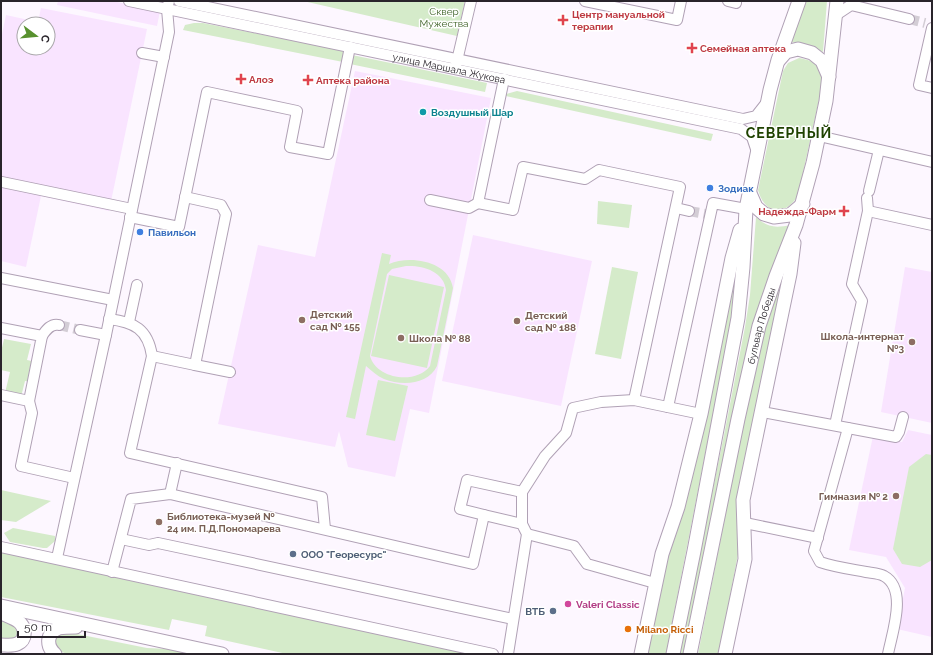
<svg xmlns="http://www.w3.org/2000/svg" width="933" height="655" viewBox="0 0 933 655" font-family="Raleway,sans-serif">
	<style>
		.built { fill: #f9e4ff; fill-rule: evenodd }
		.green { fill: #d5ebca; fill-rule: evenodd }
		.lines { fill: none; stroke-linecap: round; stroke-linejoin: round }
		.minor-tunnel { stroke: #d3cdd5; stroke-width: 10; stroke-dasharray: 10 5; stroke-linecap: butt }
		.minor-casing { stroke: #b0a1b5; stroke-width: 12 }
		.major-casing { stroke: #b0a1b5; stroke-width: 15 }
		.minor { stroke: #fff; stroke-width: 10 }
		.major { stroke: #fff; stroke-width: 13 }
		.health-dot { fill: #e0444e; stroke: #fff; stroke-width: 1.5 }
		.culture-dot { fill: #0f9aa8; stroke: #fff; stroke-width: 1.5 }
		.shop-dot { fill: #3f7fe0; stroke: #fff; stroke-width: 1.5 }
		.education-dot { fill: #8d6e63; stroke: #fff; stroke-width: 1.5 }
		.service-dot { fill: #5c6f8a; stroke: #fff; stroke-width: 1.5 }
		.hotel-dot { fill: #d1479c; stroke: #fff; stroke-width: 1.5 }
		.food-dot { fill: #e8710a; stroke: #fff; stroke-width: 1.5 }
		.labels { text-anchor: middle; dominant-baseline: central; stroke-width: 3; stroke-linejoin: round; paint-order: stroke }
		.park-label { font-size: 10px; fill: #3e6227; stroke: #fff }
		.health-label { font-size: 10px; font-weight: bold; fill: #be3a42; stroke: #fff; text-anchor: start }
		.street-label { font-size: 10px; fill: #29242b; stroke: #fff }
		.culture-label { font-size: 10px; font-weight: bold; fill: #0d838f; stroke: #fff; text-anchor: start }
		.shop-label { font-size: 10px; font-weight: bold; fill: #366cbe; stroke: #fff; text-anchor: start }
		.education-label { font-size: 10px; font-weight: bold; fill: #785e54; stroke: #fff; text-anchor: start }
		.service-label { font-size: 10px; font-weight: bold; fill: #4e5e75; stroke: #fff; text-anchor: start }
		.hotel-label { font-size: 10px; font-weight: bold; fill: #b23c85; stroke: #fff; text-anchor: start }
		.food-label { font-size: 10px; font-weight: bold; fill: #c56008; stroke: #fff; text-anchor: start }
		.district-label { font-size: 14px; font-weight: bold; letter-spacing: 1px; fill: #1f4200; stroke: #fff }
	</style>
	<rect width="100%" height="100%" fill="#fdf7ff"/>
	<g class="built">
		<path d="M58 1H112L160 11 157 26 57 5Z"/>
		<path d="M41 8 147 29 109 211 41 196 26 267 1 261V39L6 15 38 22ZM24 24H48V48H24Z"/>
		<path d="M355 71 491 98 429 413 410 409 395 477 348 467 339 431 335 447 218 424 258 245 315 257Z"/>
		<path d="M473 235 592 261 561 406 442 381Z"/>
		<path d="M905 267 932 272V423L881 412Z"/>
		<path d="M908 430 932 435V637L897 629 905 588 886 557 849 550 873 436 902 442Z"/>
	</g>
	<g class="green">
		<path d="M303 1H465L457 36Z"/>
		<path d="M804 1H827L823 52 807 45 791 42Z"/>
		<path d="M194 23H203L345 51 343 62 183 30 185 25Z"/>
		<path d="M352 55 487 83 485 92 350 64Z"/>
		<path d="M799 58C815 61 820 64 823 81L798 196C784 217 765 215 758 190L783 71 788 63Z"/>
		<path d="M517 91 713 134 711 141 506 96V94Z"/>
		<path d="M598 201 632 205 629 228 597 224Z"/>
		<path d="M756 217C768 228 775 228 791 225L763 298 685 654H679L724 435 745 327 750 295Z"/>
		<path d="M382 253 391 255 389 264C410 255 449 261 453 288L437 366C428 385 402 386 384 379 377 376 372 371 366 366L355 419 346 417ZM406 266C422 265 444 271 446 290L430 366C416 385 376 379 370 356L387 274 392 269Z"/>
		<path d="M737 264 732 317 666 654H647L666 562Z"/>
		<path d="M612 267 638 272 621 359 595 354Z"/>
		<path d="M389 275 444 287 427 368 371 356Z"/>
		<path d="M781 286 739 549 719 654H698L754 369 770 311 778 288Z"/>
		<path d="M4 339 31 344 27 360 36 362 32 382 25 381 21 397 5 393 10 372 1 370V352Z"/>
		<path d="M378 380 408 386 395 441 366 435Z"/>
		<path d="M926 454 932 455V560L920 567 902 564 893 549 909 467Z"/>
		<path d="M1 490 51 501 16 522 1 520Z"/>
		<path d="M13 528 55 536V541L47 548H43L10 542 4 533Z"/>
		<path d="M1 550 118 578 470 654H287L205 636 207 626 172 619 169 630 1 597Z"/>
		<path d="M1 619 14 623 20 631 17 639 1 641Z"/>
		<path d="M67 632 147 648 171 649 193 654H67L57 650 53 637Z"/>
	</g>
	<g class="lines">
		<g class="minor-tunnel">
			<path d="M909 19 925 23"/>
			<path d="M689 211 706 214"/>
			<path d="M59 325 80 330"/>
		</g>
		<g class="minor-casing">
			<g id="minor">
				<path id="s1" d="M129 1 741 129 752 137 757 152"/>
				<path d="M179 1 743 119 756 116 767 102"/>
				<path d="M585 1 677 20 681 1"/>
				<path d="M728 1 736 3V1"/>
				<path d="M836 15 851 5 909 19"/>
				<path d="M932 28 919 85 932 88"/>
				<path d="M142 53 164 57"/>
				<path d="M456 65 471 1"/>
				<path d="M504 79 478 203 513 210 523 167 585 179 599 170 680 187 634 400"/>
				<path d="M819 136 932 162"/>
				<path d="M2 182 132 209"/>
				<path d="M869 191 879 150"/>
				<path d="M430 200 469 208 478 203"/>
				<path d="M676 208 689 211"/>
				<path d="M868 211 932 225"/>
				<path d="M130 217 179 227 207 92 297 111 290 147 328 154 350 47"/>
				<path d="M1 278 113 300"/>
				<path d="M109 319C134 322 148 329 152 356L130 453 322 497 325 529"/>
				<path d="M129 322 137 285"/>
				<path d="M1 328 42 336 29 401"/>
				<path d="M80 330 106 335"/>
				<path d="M42 336C46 330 51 323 59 325"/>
				<path d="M152 356 195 365 226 214 221 205 185 197"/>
				<path d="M195 365 230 372"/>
				<path d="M1 395 29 401 32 413 21 466 74 478"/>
				<path d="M668 407 713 203 746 209"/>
				<path d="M762 412 896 437 899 432 903 417"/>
				<path d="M835 425 862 301 852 284 868 211 867 198"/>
				<path d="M848 428 814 551 820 562C835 567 850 569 866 572 871 573 879 573 884 576 908 589 892 633 888 654"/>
				<path d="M522 492 545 456 566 433 573 408 601 402 634 400 701 414"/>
				<path d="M170 494 177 463"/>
				<path d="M484 515 460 509 467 480 522 492V524"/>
				<path d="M745 523 818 538"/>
				<path d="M527 534 574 546 587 564 655 583"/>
				<path d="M121 539 149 545 158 543 513 619"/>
				<path d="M1 547 493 654"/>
				<path d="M57 558 106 335 169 32 167 9 169 1"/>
				<path d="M112 572 131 499 170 494 473 564 484 515 522 524 527 534 508 654"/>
			</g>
		</g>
		<g class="major-casing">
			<g id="major">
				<path d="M779 60 786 52 798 49 812 53 822 61 829 77"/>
				<path d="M749 191 756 207 764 214 774 217 790 215 803 204"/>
				<path d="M1 606 222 654"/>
				<path d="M1 613C6 615 13 618 18 621 26 627 27 640 17 644 12 646 6 645 1 645"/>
				<path d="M55 654C46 646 46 633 59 628 64 627 70 627 76 627"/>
				<path d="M641 654 662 554 678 507 701 414 732 258 740 230"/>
				<path d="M673 654 694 551 738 318 743 267 746 209 770 90 778 60 799 1"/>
				<path id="s2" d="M690 654 738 419 759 326 776 276 796 225 813 163 826 101 837 1"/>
				<path d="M725 654 745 559 743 500 790 274 794 243"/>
			</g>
		</g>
		<use href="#minor" class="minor"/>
		<use href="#major" class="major"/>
	</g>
	<g class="health-dot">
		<path d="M561 14h4v4h4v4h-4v4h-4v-4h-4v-4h4z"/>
		<path d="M690 42h4v4h4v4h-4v4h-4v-4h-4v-4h4z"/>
		<path d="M239 73h4v4h4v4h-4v4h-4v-4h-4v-4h4z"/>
		<path d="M306 74h4v4h4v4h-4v4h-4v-4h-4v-4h4z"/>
		<path d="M842 205h4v4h4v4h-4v4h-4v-4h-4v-4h4z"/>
	</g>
	<circle class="culture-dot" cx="423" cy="112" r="4"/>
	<g class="shop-dot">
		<circle cx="710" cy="188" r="4"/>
		<circle cx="140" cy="232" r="4"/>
	</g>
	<g class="education-dot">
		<circle cx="302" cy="320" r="4"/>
		<circle cx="517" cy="321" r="4"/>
		<circle cx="401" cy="338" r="4"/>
		<circle cx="912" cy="342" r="4"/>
		<circle cx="896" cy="496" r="4"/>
		<circle cx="159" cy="522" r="4"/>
	</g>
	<g class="service-dot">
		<circle cx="293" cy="554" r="4"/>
		<circle cx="553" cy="611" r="4"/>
	</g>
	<circle class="hotel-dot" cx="568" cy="604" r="4"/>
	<circle class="food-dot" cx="628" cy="629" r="4"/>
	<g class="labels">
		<g class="park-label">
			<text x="444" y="11">Сквер<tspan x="444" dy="12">Мужества</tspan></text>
		</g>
		<g class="health-label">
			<text x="572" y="14">Центр мануальной<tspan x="572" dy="12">терапии</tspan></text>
			<text x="700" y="48">Семейная аптека</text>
			<text x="249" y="79">Алоэ</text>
			<text x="316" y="80">Аптека района</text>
			<text x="836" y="211" text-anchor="end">Надежда-Фарм</text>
		</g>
		<g class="street-label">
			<text stroke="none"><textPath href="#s1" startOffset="327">улица Маршала Жукова</textPath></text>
			<text stroke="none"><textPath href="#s2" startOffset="336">бульвар Победы</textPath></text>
		</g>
		<g class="culture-label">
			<text x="431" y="112">Воздушный Шар</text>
		</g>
		<g class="shop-label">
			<text x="718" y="188">Зодиак</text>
			<text x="148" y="232">Павильон</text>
		</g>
		<g class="education-label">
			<text x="310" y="314">Детский<tspan x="310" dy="12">сад № 155</tspan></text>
			<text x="525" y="315">Детский<tspan x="525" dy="12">сад № 188</tspan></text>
			<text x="904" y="336" text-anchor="end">Школа-интернат<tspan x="904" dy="12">№3</tspan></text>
			<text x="409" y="338">Школа № 88</text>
			<text x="888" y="496" text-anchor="end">Гимназия № 2</text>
			<text x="167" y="516">Библиотека-музей №<tspan x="167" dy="12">24 им. П.Д.Пономарева</tspan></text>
		</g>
		<g class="service-label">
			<text x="301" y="554">ООО "Георесурс"</text>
			<text x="545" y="611" text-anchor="end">ВТБ</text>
		</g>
		<g class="hotel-label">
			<text x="576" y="604">Valeri Classic</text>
		</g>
		<g class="food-label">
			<text x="636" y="629">Milano Ricci</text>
		</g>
		<g class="district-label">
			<text x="789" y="133">СЕВЕРНЫЙ</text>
		</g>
	</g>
	<rect width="933" height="655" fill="none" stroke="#29242b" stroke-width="4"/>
	<g transform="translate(36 36) rotate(106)"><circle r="19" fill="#ffffff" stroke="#a9a7aa"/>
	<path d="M0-3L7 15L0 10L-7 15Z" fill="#58912e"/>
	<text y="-6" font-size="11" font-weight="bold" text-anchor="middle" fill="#29242b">С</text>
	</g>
	<path d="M18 631v6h67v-6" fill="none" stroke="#29242b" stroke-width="2"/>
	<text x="24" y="631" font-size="12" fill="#29242b" stroke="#ffffff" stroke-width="3" paint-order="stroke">50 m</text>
</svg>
